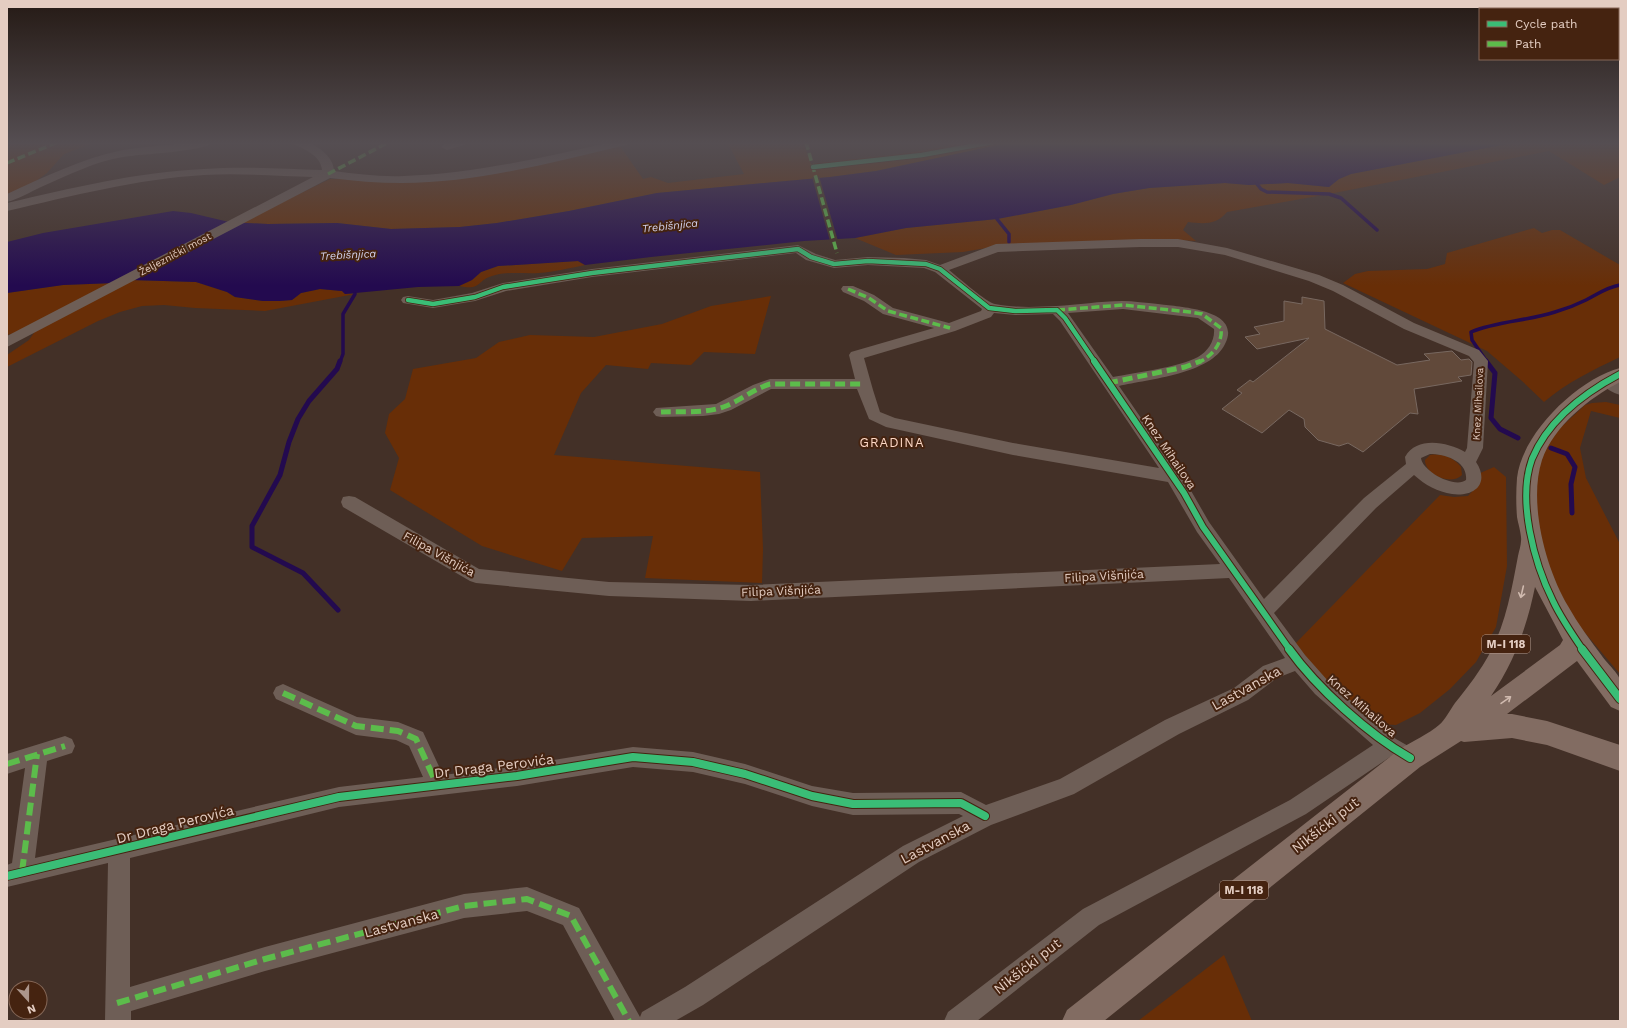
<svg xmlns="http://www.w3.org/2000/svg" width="1627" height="1028" viewBox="0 0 1627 1028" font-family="'Work Sans',sans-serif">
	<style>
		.green { fill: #682e07 }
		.water { fill: #230a4f }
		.pier { fill: #433027 }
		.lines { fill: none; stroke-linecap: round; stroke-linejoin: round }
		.stream-far1 { stroke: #230a4f; stroke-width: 3.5 }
		.stream { stroke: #230a4f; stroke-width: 5 }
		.building { fill: #61493a; stroke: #786860 }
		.street { fill: #6e5e56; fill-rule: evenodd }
		.primary { fill: #826c62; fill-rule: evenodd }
		.quiet-far2 { stroke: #5cbc4b; stroke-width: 3.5; stroke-dasharray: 8 3.5; stroke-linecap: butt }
		.quiet-far1 { stroke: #5cbc4b; stroke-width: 5; stroke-dasharray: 10 5; stroke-linecap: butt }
		.quiet { stroke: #5cbc4b; stroke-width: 6; stroke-dasharray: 13 6; stroke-linecap: butt }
		.cycleway-far2-casing { stroke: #452310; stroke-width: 6 }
		.cycleway-far1-casing { stroke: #452310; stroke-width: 8 }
		.cycleway-casing { stroke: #452310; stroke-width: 10 }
		.cycleway-far2 { stroke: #3abd76; stroke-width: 4.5 }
		.cycleway-far1 { stroke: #3abd76; stroke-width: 6 }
		.cycleway { stroke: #3abd76; stroke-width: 8 }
		.oneway { stroke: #d0baaf }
		.labels { text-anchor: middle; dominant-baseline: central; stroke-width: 4; stroke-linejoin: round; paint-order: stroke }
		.far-street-label { font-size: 10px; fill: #e4cdc2; stroke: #452310 }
		.far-water-label { font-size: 11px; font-style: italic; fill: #d4d3ee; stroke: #452310 }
		.shield { fill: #452310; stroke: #b49a8d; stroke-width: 1 }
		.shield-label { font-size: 11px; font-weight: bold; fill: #e4cdc2 }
		.street-label { font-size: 12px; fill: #e4cdc2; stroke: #452310 }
		.neighbourhood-label { font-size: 13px; letter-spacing: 1px; fill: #fdd8c6; stroke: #452310 }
		.near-street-label { font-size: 14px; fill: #e4cdc2; stroke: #452310 }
	</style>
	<rect width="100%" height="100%" fill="#433027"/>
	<g class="green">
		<path d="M7 142H96L64 154 47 173 7 202Z"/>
		<path d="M727 142H803L811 164 908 153 950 146 947 142H1012L876 171 830 177 657 193 569 211 497 223 460 227 391 229 337 223 268 224 239 223 330 179 434 180 620 146 643 179 651 177 668 183 744 174Z"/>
		<path d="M1517 142H1620V177L1604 185 1549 151 1329 194 1227 212C1216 225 1204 224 1188 222L1183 230 1196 241 1156 239 998 246 963 252 896 255 855 238 906 228 997 219 1071 205 1113 194 1149 188 1225 183 1249 185 1288 183 1329 187 1339 179 1351 174Z"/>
		<path d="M1534 228 1542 233 1552 230H1560L1620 265V357C1593 370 1566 383 1544 402L1522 381 1487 351 1343 283 1355 274 1368 271 1427 269 1445 264 1447 253Z"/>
		<path d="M578 261 585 265C570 268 554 272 539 273 524 274 507 271 492 276 477 280 482 291 459 286L472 280 481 272 498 266Z"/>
		<path d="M131 280 196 282 227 292 235 297 263 301H279L292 300 301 293 320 289 342 291 345 294H355L265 311 195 308 164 305 142 306 120 312 98 321 7 367V355L29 340 38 327 7 335V293L63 285 114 283Z"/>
		<path d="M771 296 755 354 704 352 691 365 651 363 648 369 606 365 581 393 554 455 760 472 763 549 762 583 645 578 653 536 582 538 562 571 482 546 390 490 399 458 385 433 389 414 405 399 413 369 476 358 499 342 530 335 594 337 662 324 711 306Z"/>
		<path d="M1606 402 1620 405V418L1591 411 1580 448 1586 478 1620 544V674L1569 614 1542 551 1534 498 1541 455 1559 429 1585 405 1592 403Z"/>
		<path d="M1430 455C1442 453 1453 457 1461 467L1462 475C1451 486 1425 475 1425 460Z"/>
		<path d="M1494 467 1506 477 1507 566 1496 627 1476 662 1450 689 1420 713 1396 725 1379 724 1352 709 1294 645 1440 495 1454 497 1468 496 1477 486 1478 474Z"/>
		<path d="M1224 955 1252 1021H1138Z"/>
	</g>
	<path class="water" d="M1012 142H1517L1351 174 1339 179 1329 187 1288 183 1249 185 1225 183 1149 188 1113 194 1071 205 997 219 906 228 855 238 804 241 651 257 585 265 578 261 498 266 481 272 472 280 459 286 418 287 345 294 342 291 320 289 301 293 292 300 279 301H263L235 297 227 292 196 282 131 280 114 283 63 285 7 293V242L43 233 173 211 191 213 229 222 268 224 337 223 391 229 460 227 497 223 569 211 657 193 830 177 876 171Z"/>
	<path class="pier" d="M819 176 838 241H830L812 177Z"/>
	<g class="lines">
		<g class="stream-far1">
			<path d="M1257 184 1261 189 1267 192 1329 194 1341 198 1377 230"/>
			<path d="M997 219 1009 234V242"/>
			<path d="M340 362 343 354V314L355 294"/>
			<path d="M1487 362 1472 340 1471 332C1497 321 1528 321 1555 312 1566 309 1576 305 1586 300 1598 294 1607 287 1620 285"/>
		</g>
		<g class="stream">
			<path d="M1486 361 1495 373 1491 418 1500 429 1518 438"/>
			<path d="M1551 448 1567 454 1575 467 1571 484 1572 513"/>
			<path d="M338 610 303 573 252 547V526L280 475 289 442 298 419 309 401 337 369 340 361"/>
		</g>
	</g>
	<path class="building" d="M1302 297 1324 301 1325 329 1397 365 1430 360 1424 354 1452 351 1461 360 1469 359 1472 362 1471 375 1458 377 1462 381 1414 389 1418 414 1410 413 1363 452 1348 443 1339 446 1318 440 1305 427 1304 419 1289 410 1262 433 1222 409 1242 393 1237 390 1250 380 1253 382 1309 338 1257 349 1245 337 1260 334 1254 327 1284 321V301L1302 304Z"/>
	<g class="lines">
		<g class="street">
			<path d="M190 142H213C205 152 138 154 123 157 96 161 66 176 41 187 30 192 19 199 7 202V194C44 177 83 158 123 150 145 146 168 146 190 142Z"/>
			<path d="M292 142C296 142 303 141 307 142 319 146 334 158 334 171 357 174 380 177 404 176 474 174 543 157 612 142H632L626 145C553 162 478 183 402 183 378 183 354 181 330 178L7 347V336L313 177C277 176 240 173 204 175 137 179 72 196 7 211V203C72 188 137 172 204 169 243 166 283 169 322 170 321 156 305 149 293 144Z"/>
			<path d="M452 142H469L467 144 447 150 441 147 443 145Z"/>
			<path d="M1140 239H1178L1227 248 1319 275 1343 285 1414 323 1479 350 1488 361 1483 448 1476 462C1490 483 1475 497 1452 494 1438 492 1425 485 1414 475L1376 508 1274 613 1305 655 1329 682 1396 739 1417 751 1420 758 1417 765 1410 768 1390 757 1306 814 1099 925 977 1021H944L948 1012 1083 909 1290 800 1373 745 1315 694 1295 671 1277 678 1248 700 1179 734 1074 794 991 825 919 862 703 1005 675 1021H615L563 925 527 911 464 918 265 971 131 1011V1021H105L108 863 7 887V865L12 863 25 768 7 774V754L65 736 72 739 75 746 72 753 47 761 35 858 339 787 423 777 409 746 396 740 356 735 276 699 273 693 276 687 283 684 357 717 398 722 423 732 443 775 517 766 633 747 693 752 745 764 812 786 853 793 961 792 986 805 1060 779 1165 720 1234 688 1263 666 1285 658 1229 578 751 601 609 596 476 583 470 581 343 507 341 502 343 497 349 496 355 497 479 569 609 582 751 585 1220 564 1197 532 1168 482 1013 455 886 427 869 419 857 389H771L731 410 719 414 703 416 661 417 656 416 653 412 656 408 716 404 753 385 770 379H855L849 355 851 352 934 328 883 314 864 301 843 292 841 289 843 286H853L874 295 893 308 949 323 981 311 982 309 935 272 924 268 868 265 834 268 806 260 796 253 592 277 506 291 475 301 433 308 403 303 401 300 403 297 408 296 433 300 472 293 503 283 592 269 798 245 816 254 835 260 868 257 904 258 926 260 940 265 996 244ZM1140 247H1178L1225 255 1309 281 1333 291 1404 329 1469 356 1474 362 1467 448 1465 452C1447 442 1417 436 1405 457L1406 464 1364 498 1264 599 1209 522 1190 489 1119 386C1149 379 1211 374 1225 344 1243 309 1179 307 1158 304 1146 303 1134 301 1122 301 1100 301 1078 305 1056 306 1036 307 1015 308 995 304 987 303 958 277 949 270L998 252ZM1123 309 1198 318 1214 329C1215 341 1208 351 1198 357 1180 367 1134 373 1113 377L1068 313ZM994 313 1015 315 1053 314 1060 321 1159 468 1013 443 895 418 880 412 873 390 864 358 955 331 991 317ZM1430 454C1445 454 1468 461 1466 480 1455 489 1422 471 1421 458ZM633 767 693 772 745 784 812 806 853 815 959 814 963 816 903 846 685 987 642 1012 640 1017 579 908 527 887 464 894 265 947 130 987V858L339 807 517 786Z"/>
			<path d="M1607 376 1620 383V395C1613 393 1604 388 1600 381L1602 377Z"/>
		</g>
		<path class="primary" d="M1620 368V382C1589 398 1554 426 1542 460 1528 503 1546 569 1568 606 1578 624 1590 640 1602 656 1606 662 1619 674 1620 680 1622 689 1620 701 1620 711L1611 707 1577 661 1507 714H1512L1547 721 1620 745V771L1547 745 1512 738 1464 742 1461 741 1420 767 1104 1021H1062L1067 1010 1400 749C1411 742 1430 733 1439 725 1445 720 1450 710 1455 703 1468 687 1481 670 1491 651 1506 622 1512 588 1518 556 1519 551 1521 545 1521 541 1522 536 1518 523 1517 517 1516 504 1516 491 1517 478 1522 433 1578 379 1620 368ZM1535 587 1563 640 1560 645 1491 696C1514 663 1527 626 1535 587Z"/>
		<g class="quiet-far2">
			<path d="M806 142 837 253"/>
			<path d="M7 163 58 142"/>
			<path d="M328 174 389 142"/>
			<path d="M848 289 869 298 888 311 950 328"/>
			<path d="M1057 310 1123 305 1190 312 1202 314 1221 328C1223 342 1213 356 1199 362"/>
		</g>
		<g class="quiet-far1">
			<path d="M1108 383 1185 367 1201 361"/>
			<path d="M661 412C682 411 706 414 726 406 741 400 754 389 770 384H863"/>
		</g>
		<g class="quiet">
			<path d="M283 693 356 726 398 731 416 739 437 785"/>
			<path d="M7 764 65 746"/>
			<path d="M22 872 37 754"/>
			<path d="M117 1003 265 959 464 906 527 899 571 916 629 1021"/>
		</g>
		<g class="cycleway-far2-casing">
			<g id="cycleway-far2">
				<path d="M813 167 922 155 993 142"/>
				<path d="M408 300 433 304 475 297 503 287 592 273 798 249 811 257 834 264 868 261 926 264 940 269 989 308 1015 311 1057 310 1065 318 1095 362"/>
			</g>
		</g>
		<g class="cycleway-far1-casing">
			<g id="cycleway-far1">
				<path d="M1094 361 1184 493 1203 527 1290 650"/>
				<path d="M1583 650C1572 634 1561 618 1553 601 1534 563 1517 500 1532 459 1548 420 1584 393 1620 374"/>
			</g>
		</g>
		<g class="cycleway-casing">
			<g id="cycleway">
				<path d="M1289 649C1317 688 1368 734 1410 758"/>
				<path d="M1582 649 1620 699"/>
				<path d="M7 876 339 797 517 776 633 757 693 762 745 774 812 796 853 804 961 803 985 816"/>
			</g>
		</g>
		<use href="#cycleway-far2" class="cycleway-far2"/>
		<use href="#cycleway-far1" class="cycleway-far1"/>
		<use href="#cycleway" class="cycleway"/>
	</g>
	<defs><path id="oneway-shaft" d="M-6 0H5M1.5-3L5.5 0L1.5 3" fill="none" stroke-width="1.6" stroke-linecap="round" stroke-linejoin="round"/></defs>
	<g class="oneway">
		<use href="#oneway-shaft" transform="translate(1522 592) rotate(103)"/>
		<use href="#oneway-shaft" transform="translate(1506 700) rotate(-35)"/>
	</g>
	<linearGradient id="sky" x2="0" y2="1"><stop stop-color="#251a15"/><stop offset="0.5" stop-color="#554e52"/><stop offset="1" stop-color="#554e52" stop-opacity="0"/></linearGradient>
	<rect width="1627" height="286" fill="url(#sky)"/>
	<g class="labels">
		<g class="far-street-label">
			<text transform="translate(175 254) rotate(-28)">Željeznički most</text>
			<text transform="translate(1478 404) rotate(-87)">Knez Mihailova</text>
		</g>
		<g class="far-water-label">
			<text transform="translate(670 226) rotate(-6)">Trebišnjica</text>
			<text transform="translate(348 255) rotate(-3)">Trebišnjica</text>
		</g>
		<g class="shield">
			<rect x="1482" y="635" width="48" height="18" rx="3"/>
			<rect x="1220" y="881" width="48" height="18" rx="3"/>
		</g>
		<g class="shield-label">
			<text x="1506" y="644">M-I 118</text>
			<text x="1244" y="890">M-I 118</text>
		</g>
		<g class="street-label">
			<text transform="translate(1169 452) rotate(56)">Knez Mihailova</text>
			<text transform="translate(439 554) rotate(29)">Filipa Višnjića</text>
			<text transform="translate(1104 576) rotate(-3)">Filipa Višnjića</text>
			<text transform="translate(781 591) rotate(-2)">Filipa Višnjića</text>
			<text transform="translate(1362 706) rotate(41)">Knez Mihailova</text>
		</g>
		<g class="neighbourhood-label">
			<text x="892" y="442">GRADINA</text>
		</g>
		<g class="near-street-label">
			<text transform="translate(1246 688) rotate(-29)">Lastvanska</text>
			<text transform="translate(494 766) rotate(-7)">Dr Draga Perovića</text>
			<text transform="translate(175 824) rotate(-14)">Dr Draga Perovića</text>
			<text transform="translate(1325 825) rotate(-38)">Nikšićki put</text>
			<text transform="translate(935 842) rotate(-28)">Lastvanska</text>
			<text transform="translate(401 923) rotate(-15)">Lastvanska</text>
			<text transform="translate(1027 966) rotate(-38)">Nikšićki put</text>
		</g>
	</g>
	<rect width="1627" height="1028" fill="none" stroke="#e4cdc2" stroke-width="16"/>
	<rect x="1479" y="8" width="140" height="52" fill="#452310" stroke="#856757"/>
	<rect x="1487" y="21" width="20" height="6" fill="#3abd76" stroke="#856757"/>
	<text x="1515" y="28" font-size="12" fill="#e4cdc2">Cycle path</text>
	<rect x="1487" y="41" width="20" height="6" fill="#5cbc4b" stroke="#856757"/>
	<text x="1515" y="48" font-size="12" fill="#e4cdc2">Path</text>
	<g transform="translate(28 1000) rotate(159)"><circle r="19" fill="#452310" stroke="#856757"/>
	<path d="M0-3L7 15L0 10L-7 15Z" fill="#ac968c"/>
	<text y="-6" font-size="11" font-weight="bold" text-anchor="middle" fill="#e4cdc2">N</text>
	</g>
</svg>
